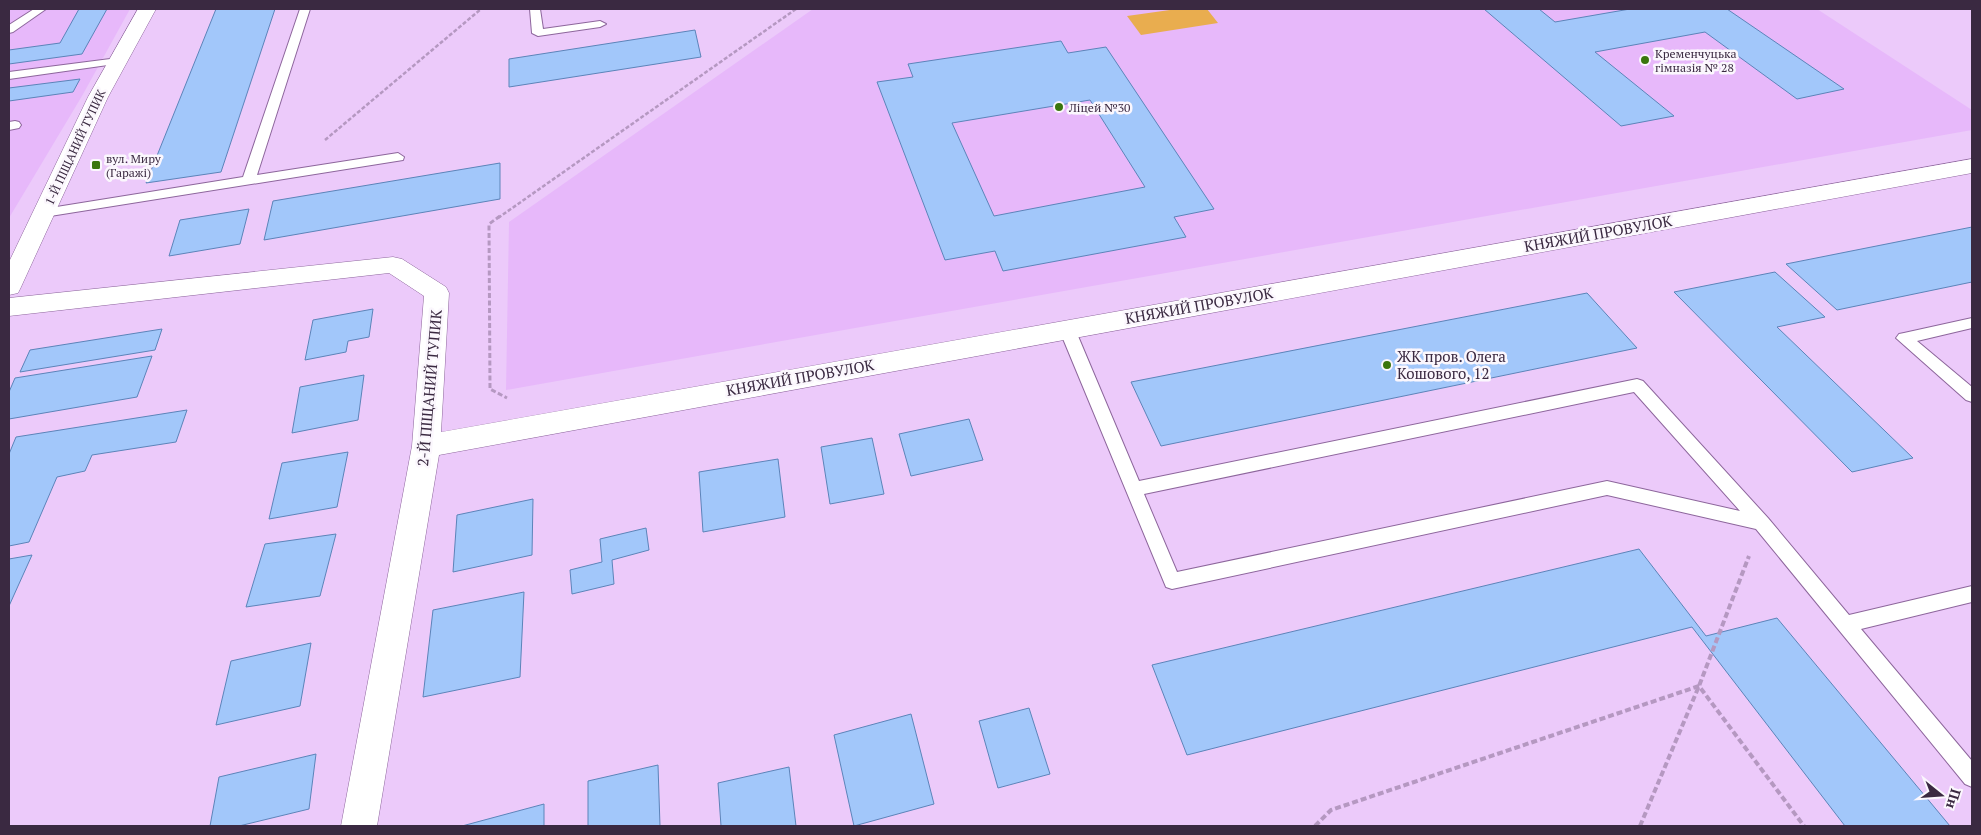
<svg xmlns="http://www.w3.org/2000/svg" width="1981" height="835" viewBox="0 0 1981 835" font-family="'PT Serif',serif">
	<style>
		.built { fill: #e7b8fa }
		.green { fill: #e9ad4f }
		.building { fill: #a2c7fa; stroke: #5c84b9; fill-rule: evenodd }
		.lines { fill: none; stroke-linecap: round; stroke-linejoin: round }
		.lane-casing { stroke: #8d669c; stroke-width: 2 }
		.street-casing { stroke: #8d669c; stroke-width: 1 }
		.path-far2 { stroke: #b598c1; stroke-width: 2.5; stroke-dasharray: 4 2; stroke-linecap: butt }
		.path-far1 { stroke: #b598c1; stroke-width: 3; stroke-dasharray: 5 2.5; stroke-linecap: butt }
		.path { stroke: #b598c1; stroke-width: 4; stroke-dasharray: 6 3; stroke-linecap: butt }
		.lane { fill: #fff; fill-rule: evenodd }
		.street { fill: #fff; fill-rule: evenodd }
		.poi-dot { fill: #3a760d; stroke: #fbf7fd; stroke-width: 2 }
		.labels { text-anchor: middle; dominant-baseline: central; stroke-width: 5; stroke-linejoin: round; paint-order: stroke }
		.far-poi-label { font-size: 12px; fill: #3a2941; stroke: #fbf7fd; text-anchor: start }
		.far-street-label { font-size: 12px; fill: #3a2941; stroke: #fbf7fd }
		.street-label { font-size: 15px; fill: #3a2941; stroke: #fbf7fd }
		.poi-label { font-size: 15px; fill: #3a2941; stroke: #fbf7fd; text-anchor: start }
	</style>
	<rect width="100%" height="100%" fill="#eccafa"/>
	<g class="built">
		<path d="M9 9H130L82 96 9 218Z"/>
		<path d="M813 9H1817L1972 110V130L506 390 509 222Z"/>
	</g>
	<path class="green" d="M1177 9H1207L1218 23 1141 35 1127 16Z"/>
	<g class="building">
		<path d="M79 9H107L82 54 9 64V50L60 43Z"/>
		<path d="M216 9H275L221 172 146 183Z"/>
		<path d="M1484 9H1539L1555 22 1630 9H1727L1844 89 1797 99 1705 32 1595 52 1674 116 1621 126Z"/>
		<path d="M695 30 701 57 509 87V59Z"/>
		<path d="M1061 41 1068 53 1106 47 1214 209 1174 217 1186 237 1003 271 995 251 945 260 877 82 913 77 908 64ZM1090 100 1145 187 994 216 952 123Z"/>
		<path d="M80 79 73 92 9 101V88Z"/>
		<path d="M500 163V199L264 240 273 201Z"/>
		<path d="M249 209 240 244 169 256 180 220Z"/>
		<path d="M1972 227V282L1837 310 1786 264Z"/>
		<path d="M1775 272 1825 317 1777 327 1913 458 1852 472 1674 292Z"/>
		<path d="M1587 293 1637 348 1161 446 1131 382Z"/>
		<path d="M373 309 369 337 348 341 346 352 305 360 313 320Z"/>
		<path d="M162 329 155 350 20 372 30 350Z"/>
		<path d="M152 356 137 397 9 419V392L15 378Z"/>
		<path d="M364 375 358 420 292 433 300 387Z"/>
		<path d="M187 410 176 442 92 455 85 471 57 477 29 542 9 546V454L16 437Z"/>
		<path d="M969 419 983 460 911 476 899 434Z"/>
		<path d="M872 438 884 494 830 504 821 447Z"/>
		<path d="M348 452 337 507 269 519 282 463Z"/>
		<path d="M778 459 785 517 703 532 699 472Z"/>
		<path d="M533 499 532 555 453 572 457 515Z"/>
		<path d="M646 528 649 550 612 560 614 584 572 594 570 570 602 562 600 539Z"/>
		<path d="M336 534 320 596 246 607 265 544Z"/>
		<path d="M1639 549 1706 636 1777 618 1950 826H1845L1692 627 1187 755 1152 665Z"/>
		<path d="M32 555 9 606V559Z"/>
		<path d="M524 592 520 677 423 697 433 610Z"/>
		<path d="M311 643 300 706 216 725 231 661Z"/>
		<path d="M1029 708 1050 774 998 788 979 721Z"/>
		<path d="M911 714 934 804 854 826 834 735Z"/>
		<path d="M316 754 309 809 239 826H210L219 777Z"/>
		<path d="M658 765 660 826H588V781Z"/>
		<path d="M789 767 796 826H721L718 783Z"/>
		<path d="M544 804V826H462Z"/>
	</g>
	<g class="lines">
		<g class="lane-casing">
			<g id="lane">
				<path d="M34 9H46L13 32 9 33V25Z"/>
				<path d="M300 9H310L257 175 398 153 404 157 403 160 44 217 39 216 37 213 39 210 44 209 243 177Z"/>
				<path d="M530 9H540L543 29 600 21 606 24 600 27 538 36 532 33Z"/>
				<path d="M118 58 122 59 124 61 122 63 9 79V72Z"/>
				<path d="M15 121 19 122 21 125 19 128 9 130V122Z"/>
				<path d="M1972 318V328L1917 341 1972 387V402L1966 400 1896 338 1899 334 1904 333Z"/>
				<path d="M1067 324 1072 325 1075 329 1139 481 1637 379 1643 381 1768 518 1849 615 1972 586V602L1861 629 1972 761V787L1965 784 1756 529 1607 495 1172 589 1166 587 1059 329 1062 325ZM1634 392 1740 511 1607 481 1177 572 1144 494Z"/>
			</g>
		</g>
		<g class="street-casing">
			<g id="street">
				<path d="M138 9H156L108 97 21 287 18 293 9 295V262L88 97Z"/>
				<path d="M1972 159V173L439 455 377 826H341L412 446 424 296 389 273 9 316V298L393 257 402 259 446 287 449 293 441 432Z"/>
			</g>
		</g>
		<g class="path-far2">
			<path d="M325 140 481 9"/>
			<path d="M498 218 796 9"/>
		</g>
		<path class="path-far1" d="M500 216 489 224 490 389 507 398"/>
		<g class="path">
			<path d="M1315 826 1331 810 1699 686 1804 826"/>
			<path d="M1640 826 1699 686 1749 556"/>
		</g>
		<use href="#lane" class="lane"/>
		<use href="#street" class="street"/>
	</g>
	<g class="poi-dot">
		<circle cx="1645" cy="60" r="5"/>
		<circle cx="1059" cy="107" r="5"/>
		<rect x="91" y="160" width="10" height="10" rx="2.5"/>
		<circle cx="1387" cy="365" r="5"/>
	</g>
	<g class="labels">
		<g class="far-poi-label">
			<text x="1655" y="53">Кременчуцька<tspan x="1655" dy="14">гімназія № 28</tspan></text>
			<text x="1069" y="107">Ліцей №30</text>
			<text x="106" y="158">вул. Миру<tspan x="106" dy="14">(Гаражі)</tspan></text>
		</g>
		<g class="far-street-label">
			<text transform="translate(75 147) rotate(-65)">1-Й ПІЩАНИЙ ТУПИК</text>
		</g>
		<g class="street-label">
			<text transform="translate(1598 233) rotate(-10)">КНЯЖИЙ ПРОВУЛОК</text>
			<text transform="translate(1199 305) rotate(-10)">КНЯЖИЙ ПРОВУЛОК</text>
			<text transform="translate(800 377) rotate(-10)">КНЯЖИЙ ПРОВУЛОК</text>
			<text transform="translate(429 388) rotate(-85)">2-Й ПІЩАНИЙ ТУПИК</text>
		</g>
		<g class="poi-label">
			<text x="1397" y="356">ЖК пров. Олега<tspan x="1397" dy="17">Кошового, 12</tspan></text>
		</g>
	</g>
	<rect width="1981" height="835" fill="none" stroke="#3a2941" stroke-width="20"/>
	<g transform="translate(1941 795) rotate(107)" stroke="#fbf7fd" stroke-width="4" paint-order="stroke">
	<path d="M0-4L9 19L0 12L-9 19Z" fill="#3a2941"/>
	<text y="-8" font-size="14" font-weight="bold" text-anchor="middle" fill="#3a2941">Пн</text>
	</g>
</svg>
